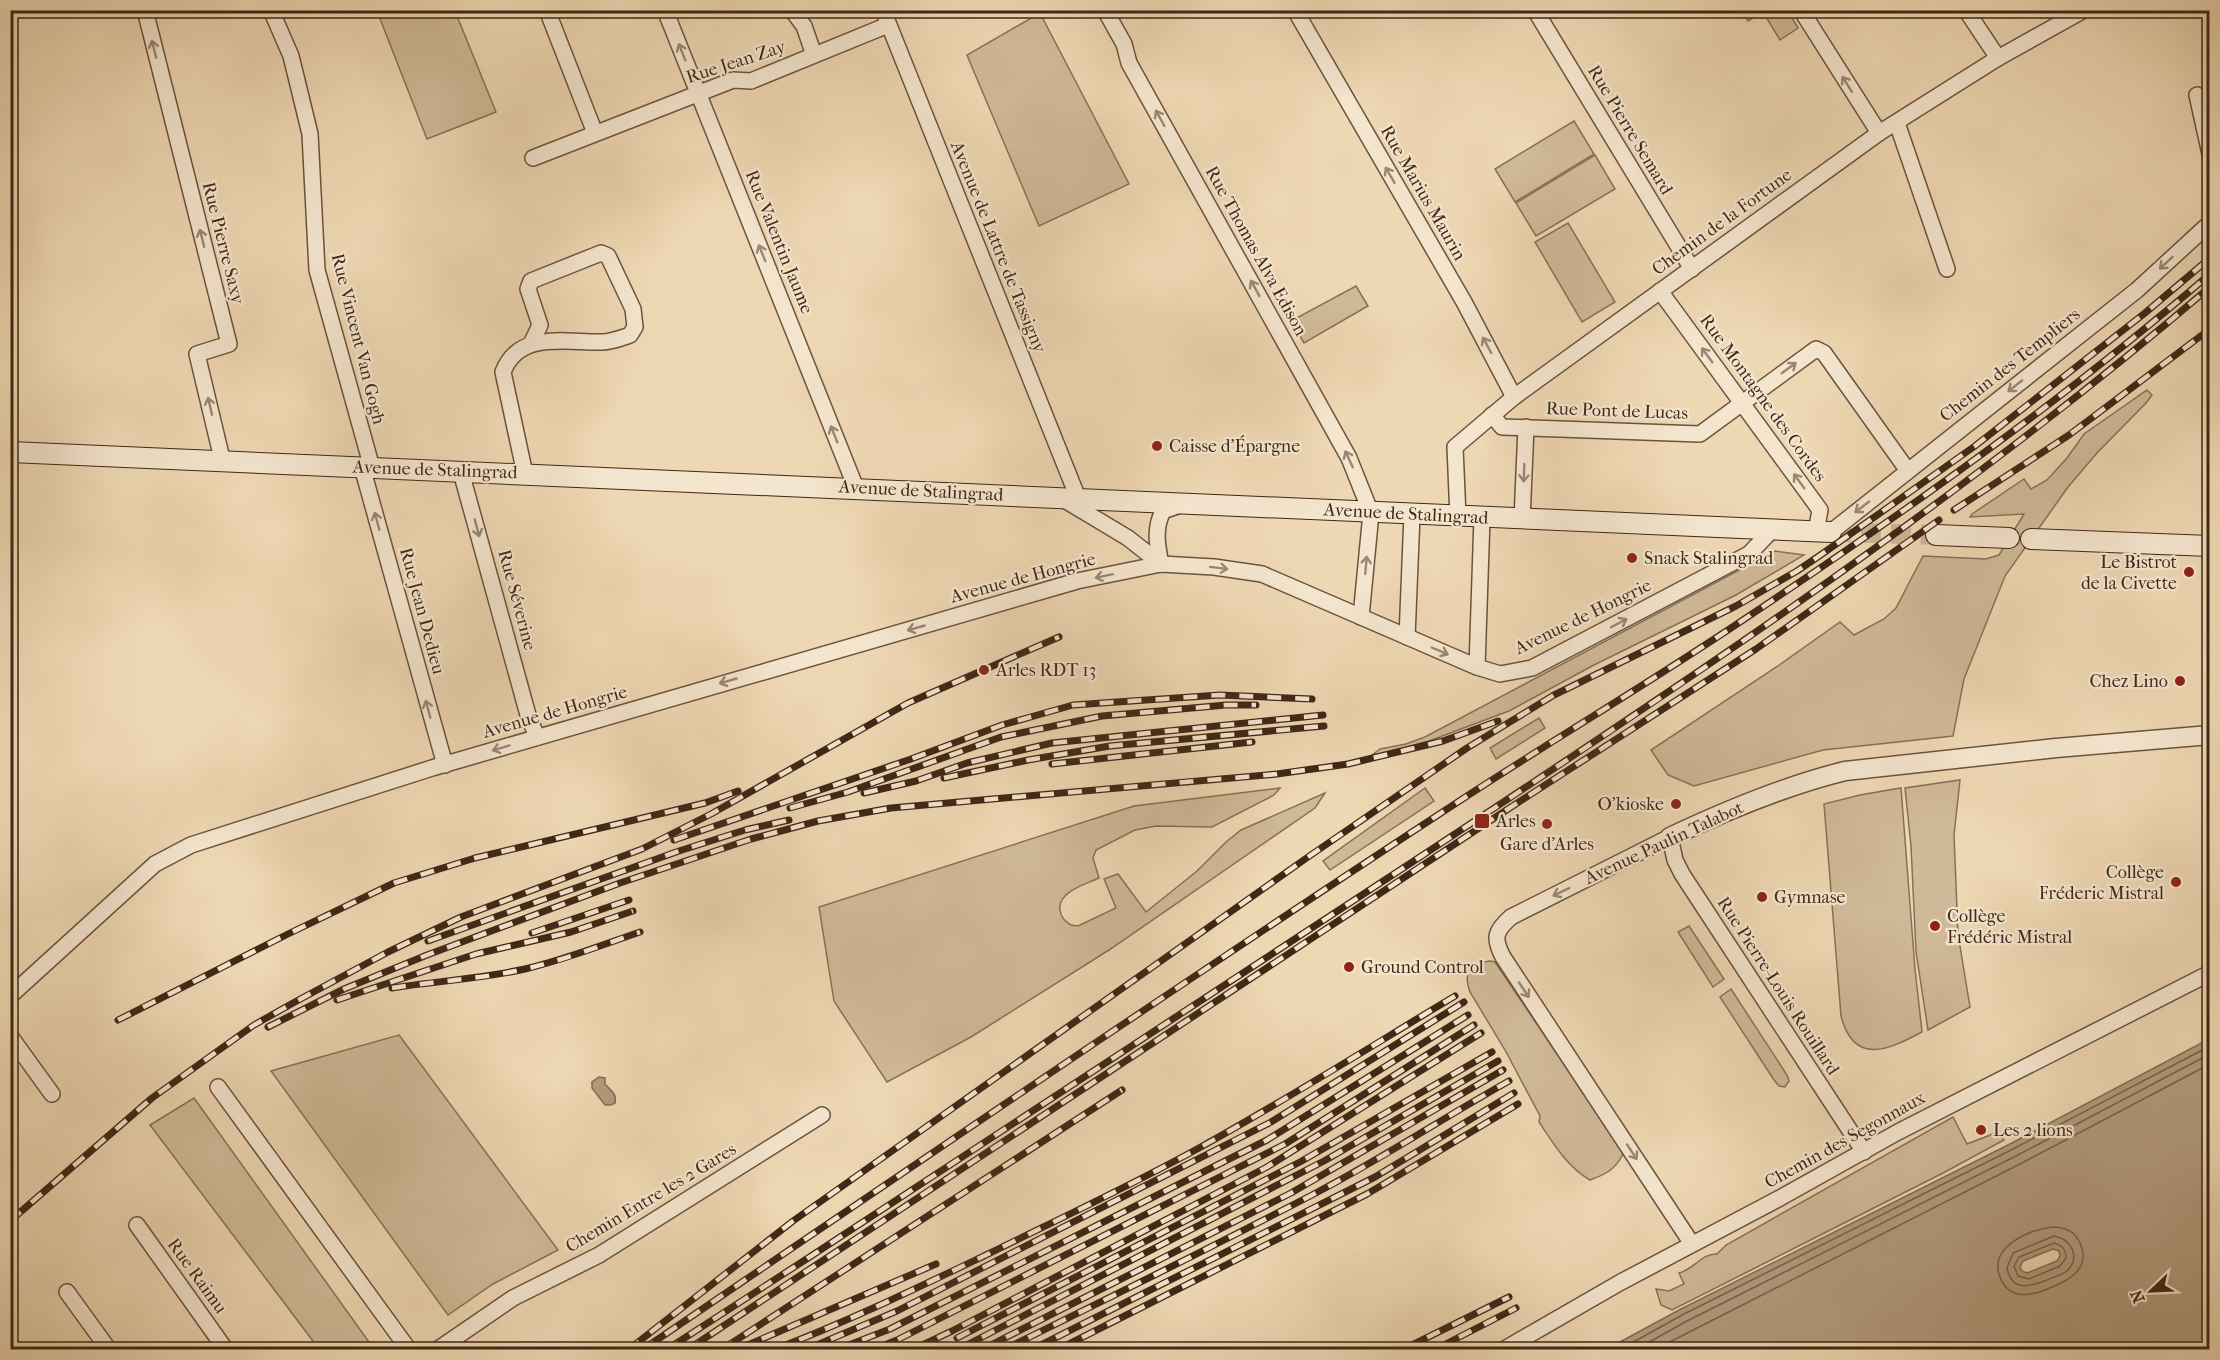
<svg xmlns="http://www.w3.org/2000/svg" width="2220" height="1360" viewBox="0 0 2220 1360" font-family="'IM FELL French Canon',serif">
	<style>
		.green { fill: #d0b998; stroke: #887057; stroke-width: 1.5 }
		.water { fill: #b39b7e; stroke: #856d54; stroke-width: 1.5; fill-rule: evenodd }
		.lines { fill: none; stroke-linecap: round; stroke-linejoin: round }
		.shore { stroke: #7a614a; stroke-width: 1.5 }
		.secondary-tunnel { stroke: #cbb494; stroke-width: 20; stroke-dasharray: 20 10; stroke-linecap: butt }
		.minor-casing { stroke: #6c533d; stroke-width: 18 }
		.tertiary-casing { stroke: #6c533d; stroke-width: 21 }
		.secondary-casing { stroke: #402716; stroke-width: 22 }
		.minor { stroke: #f4e5ce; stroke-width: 15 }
		.tertiary { stroke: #f4e5ce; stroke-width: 18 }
		.secondary { stroke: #f4e5ce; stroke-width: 20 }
		.rail-casing { stroke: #402716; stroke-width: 7 }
		.rail { stroke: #f4e5ce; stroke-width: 4.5; stroke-dasharray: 14; stroke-linecap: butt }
		.oneway { stroke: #9a8672 }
		.poi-dot { fill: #8f2418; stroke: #f4e5ce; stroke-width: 2 }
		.labels { text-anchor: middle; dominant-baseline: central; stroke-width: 4.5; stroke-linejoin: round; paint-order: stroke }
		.street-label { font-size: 18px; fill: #402716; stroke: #f4e5ce }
		.poi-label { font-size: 18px; fill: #402716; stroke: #f4e5ce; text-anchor: start }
	</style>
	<rect width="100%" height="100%" fill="#eed7b3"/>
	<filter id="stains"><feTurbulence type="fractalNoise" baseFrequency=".00333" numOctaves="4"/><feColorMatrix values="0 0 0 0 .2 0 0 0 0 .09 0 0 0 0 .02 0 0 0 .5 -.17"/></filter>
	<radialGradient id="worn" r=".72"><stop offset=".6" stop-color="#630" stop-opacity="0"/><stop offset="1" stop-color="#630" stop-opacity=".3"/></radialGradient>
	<g class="green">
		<path d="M377 11H455L496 112 427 139Z"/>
		<path d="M1754 11H1788L1798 28 1780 40 1763 12 1748 21 1745 16Z"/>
		<path d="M1040 13 1129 184 1039 226 967 55Z"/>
		<path d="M1574 121 1594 154 1515 202 1495 169Z"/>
		<path d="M1595 155 1615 189 1536 236 1516 203Z"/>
		<path d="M1568 223 1615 302 1582 322 1535 242Z"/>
		<path d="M1356 286 1368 306 1304 343 1291 321Z"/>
		<path d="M2147 390 2152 395 2147 402 2097 453 2068 487 2005 576 1964 679 1953 736 1823 750 1694 786 1668 775 1651 750 1778 666 1840 622 1854 635 1884 619 1896 608 1923 556 1986 559 1999 555 2024 514 1970 517 1972 514 2024 479 2031 489 2047 480 2067 458 2084 434Z"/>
		<path d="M1775 551 1804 555 1736 595 1594 665 1509 711 1429 741 1386 753 1372 755 1380 749 1406 744 1425 737Z"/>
		<path d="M1539 718 1545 728 1496 759 1490 748Z"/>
		<path d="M1960 780 1954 835 1958 934 1970 1007 1928 1030 1916 952 1911 846 1905 788Z"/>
		<path d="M1280 788 1274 795 1212 827 1156 826 1135 830 1096 850 1093 858 1099 878C1086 884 1057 892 1060 910 1061 918 1065 921 1071 925L1078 926 1116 908 1104 879 1118 874 1146 912 1197 871 1226 842 1241 830 1325 793 1315 808 1109 950 971 1037 887 1082 834 1001 819 907 1134 806Z"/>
		<path d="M1425 788 1434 801 1330 870 1323 861Z"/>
		<path d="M1901 788 1915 969 1922 1032C1890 1049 1854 1067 1841 1016L1824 804 1860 795Z"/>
		<path d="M1689 926 1724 979 1713 987 1678 932Z"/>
		<path d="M1490 961 1495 962 1619 1146 1623 1154C1615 1170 1606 1174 1590 1180 1568 1168 1553 1143 1539 1122L1540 1116 1505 1050 1470 992C1463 973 1469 963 1490 961Z"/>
		<path d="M1731 989 1787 1075 1789 1081 1785 1087 1779 1086 1774 1080 1720 997Z"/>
		<path d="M399 1035 558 1250 493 1284 448 1315 271 1071Z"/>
		<path d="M194 1098 374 1349H319L150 1125Z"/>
		<path d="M1953 1117 1967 1144 1998 1132 2004 1140 1945 1172 1672 1310 1661 1305 1656 1289 1669 1291 1684 1284 1679 1273C1693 1270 1702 1253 1717 1254L1726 1245Z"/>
	</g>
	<g class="water">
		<path d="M2209 1039V1349H1607L1681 1309 2008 1145ZM2053 1249 2059 1251 2060 1256 2057 1261 2027 1273 2022 1271 2020 1267 2023 1261Z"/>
		<path d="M599 1077 605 1078V1084C611 1091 617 1093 615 1103L611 1105H605L592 1088V1082Z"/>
	</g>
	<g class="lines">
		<g class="shore">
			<path d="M2052 1227C2063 1227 2074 1231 2079 1241 2092 1267 2071 1280 2050 1288 2031 1296 2009 1301 2000 1277 1988 1247 2029 1230 2052 1227Z"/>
			<path d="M2054 1236C2070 1239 2081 1255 2068 1270 2063 1275 2053 1277 2047 1280 2029 1287 2012 1292 2007 1268L2013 1253Z"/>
			<path d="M2054 1243C2062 1245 2066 1249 2066 1258L2060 1266 2029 1279 2018 1276 2014 1266 2019 1257Z"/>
			<path d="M1619 1350 1684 1314 2011 1150 2210 1046"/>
			<path d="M1635 1350 1687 1321 2014 1157 2210 1054"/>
			<path d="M1654 1350 2018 1165 2210 1064"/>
		</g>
		<path class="secondary-tunnel" d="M1831 532 1936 535"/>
		<g class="minor-casing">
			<g id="minor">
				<path d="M145 10 229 344 197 354 223 463"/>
				<path d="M271 10 291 56 310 134 317 270 372 468"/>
				<path d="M547 10 595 133"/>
				<path d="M665 10 856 488"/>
				<path d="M792 10 804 26 814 55"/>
				<path d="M883 10 1078 498"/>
				<path d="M1105 10 1124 44 1129 63 1349 458 1371 513 1361 617"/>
				<path d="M1295 10 1464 302 1514 397"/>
				<path d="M1535 10 1692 269"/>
				<path d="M1801 10 1879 133"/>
				<path d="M1966 10 1998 58"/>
				<path d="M2197 95 2210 154"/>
				<path d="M1897 123 1947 269"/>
				<path d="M533 158 733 80 751 81 888 25"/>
				<path d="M1660 291 1820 510 1816 532"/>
				<path d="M1492 415 1502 427 1700 434 1816 349 1824 353 1908 471"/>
				<path d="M362 467 445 765"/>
				<path d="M461 472 528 715 537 737"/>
				<path d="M525 474 503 372C519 330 567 343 602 342 612 342 621 338 630 335L635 327 633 309 608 256 601 253 531 281 528 289 540 325 531 344"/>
				<path d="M1063 499 1128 538 1161 564"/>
				<path d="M1458 517 1455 447 1514 397 1879 133 1998 58 2084 10"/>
				<path d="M1522 520 1526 427"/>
				<path d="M1831 532 2137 290 2210 223"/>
				<path d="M1161 564C1157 545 1154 528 1163 511L1180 505"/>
				<path d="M1407 637 1412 515"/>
				<path d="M1477 667 1482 518"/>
				<path d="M10 996 155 864 191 845 432 768 1077 581 1161 564 1214 567 1262 574 1477 667 1500 674 1532 668 1749 554 1771 531"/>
				<path d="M10 1036 52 1094"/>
				<path d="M218 1087 409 1350"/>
				<path d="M137 1225 226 1350"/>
				<path d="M1692 1244 1503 957C1493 938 1495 931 1511 917L1670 837 1675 860 1682 874 1864 1152"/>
				<path d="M67 1292 109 1350"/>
				<path d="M437 1350 513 1298 599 1255 822 1115"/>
				<path d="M1503 1350 1621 1282 1780 1198 1898 1132 2210 973"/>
			</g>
		</g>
		<g class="tertiary-casing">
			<path id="tertiary" d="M1670 837C1727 810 1784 786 1845 771L2056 748 2210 735"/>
		</g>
		<g class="secondary-casing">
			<g id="secondary">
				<path d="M10 452 1831 532"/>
				<path d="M1936 535 2009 538"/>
				<path d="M2031 539 2210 546"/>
			</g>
		</g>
		<use href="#minor" class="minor"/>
		<use href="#tertiary" class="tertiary"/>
		<use href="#secondary" class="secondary"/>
		<g class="rail-casing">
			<g id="rail">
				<path d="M1954 510 2069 435 2210 329"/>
				<path d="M1052 764 1252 742"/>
				<path d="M944 778 1028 760 1110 746 1324 726"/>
				<path d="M864 793 916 781 967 763 1052 743 1323 715"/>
				<path d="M790 808 848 792 1001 737 1102 716 1226 705H1256"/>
				<path d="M674 840 911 759 1002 725 1073 705 1220 695 1312 699"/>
				<path d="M532 933 629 900"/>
				<path d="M428 941 679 851 745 830 789 820"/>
				<path d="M392 988C436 981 481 979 525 969 564 960 602 945 640 932"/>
				<path d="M337 1000 476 954 571 932 633 911"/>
				<path d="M118 1020 288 934 394 883 475 858 705 803 738 791"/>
				<path d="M268 1027 344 989 427 955 620 883 751 839 818 821 891 808 1277 774 1348 764 1443 741 1498 721"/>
				<path d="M10 1221 152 1098 254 1025 293 1003 388 952 461 917 642 849 711 814 908 703 1059 637"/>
				<path d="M957 1338 1300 1162 1492 1052"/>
				<path d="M628 1350 793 1221 1308 857 1467 748 1554 695 1736 606 1797 571 1822 554 1975 446 2145 313 2210 258"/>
				<path d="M642 1350C916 1164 1190 977 1467 796 1561 735 1657 678 1749 616 1908 510 2065 399 2210 274"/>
				<path d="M666 1350 805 1260C1011 1125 1217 990 1423 855 1694 677 1963 498 2210 287"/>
				<path d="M687 1350 1508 809 1756 649 1939 520"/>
				<path d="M721 1350 1122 1090"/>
				<path d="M736 1350 936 1264"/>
				<path d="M773 1350C847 1322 917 1288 988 1254 1059 1219 1130 1186 1199 1148 1286 1100 1370 1047 1455 996"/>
				<path d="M805 1350 897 1311 1271 1122 1464 1002"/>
				<path d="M836 1350 890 1329 1267 1140 1468 1015"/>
				<path d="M872 1350 897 1340 1285 1144 1474 1025"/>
				<path d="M912 1350 952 1331 1267 1167 1481 1033"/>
				<path d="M957 1350 1324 1161 1498 1061"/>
				<path d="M981 1350 1291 1193 1503 1070"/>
				<path d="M1003 1350C1107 1299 1210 1248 1312 1195 1380 1160 1443 1118 1509 1081"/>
				<path d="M1031 1350 1375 1177 1514 1093"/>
				<path d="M1057 1350 1367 1194 1518 1104"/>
				<path d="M1402 1350 1509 1297"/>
				<path d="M1434 1350 1516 1308"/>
			</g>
		</g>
		<use href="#rail" class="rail"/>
	</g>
	<defs><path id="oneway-shaft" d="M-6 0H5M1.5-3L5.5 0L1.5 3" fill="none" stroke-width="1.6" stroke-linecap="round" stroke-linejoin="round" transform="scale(1.5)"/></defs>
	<g class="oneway">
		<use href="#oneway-shaft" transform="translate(154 49) rotate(-104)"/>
		<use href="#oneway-shaft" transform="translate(682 52) rotate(-112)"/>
		<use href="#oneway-shaft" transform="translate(1847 84) rotate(-122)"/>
		<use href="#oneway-shaft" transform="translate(1160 118) rotate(-119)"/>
		<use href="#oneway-shaft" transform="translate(1390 175) rotate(-120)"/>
		<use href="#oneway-shaft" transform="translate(202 238) rotate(-104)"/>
		<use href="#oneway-shaft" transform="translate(762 253) rotate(-112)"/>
		<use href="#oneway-shaft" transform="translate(2166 263) rotate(137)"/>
		<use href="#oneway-shaft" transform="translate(1255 288) rotate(-119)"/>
		<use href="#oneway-shaft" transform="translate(1487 345) rotate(-118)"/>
		<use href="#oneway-shaft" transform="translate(1707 355) rotate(-126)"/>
		<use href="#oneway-shaft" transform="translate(1789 368) rotate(-36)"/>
		<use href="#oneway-shaft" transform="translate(2015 386) rotate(142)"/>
		<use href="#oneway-shaft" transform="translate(210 406) rotate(-103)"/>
		<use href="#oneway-shaft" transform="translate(834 434) rotate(-112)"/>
		<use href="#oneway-shaft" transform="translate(1349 459) rotate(-115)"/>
		<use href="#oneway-shaft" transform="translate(1524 473) rotate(92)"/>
		<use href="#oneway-shaft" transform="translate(1799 481) rotate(-126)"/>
		<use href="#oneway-shaft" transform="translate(1862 507) rotate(142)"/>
		<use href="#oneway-shaft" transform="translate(377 521) rotate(-105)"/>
		<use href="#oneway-shaft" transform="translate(477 528) rotate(75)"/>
		<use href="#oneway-shaft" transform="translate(1366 565) rotate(-85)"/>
		<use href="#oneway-shaft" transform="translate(1219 568) rotate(7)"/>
		<use href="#oneway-shaft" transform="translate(1104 576) rotate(168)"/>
		<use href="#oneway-shaft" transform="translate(1619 623) rotate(-28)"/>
		<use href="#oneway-shaft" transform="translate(916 628) rotate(164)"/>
		<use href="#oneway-shaft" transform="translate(1440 651) rotate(23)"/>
		<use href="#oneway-shaft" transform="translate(728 681) rotate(164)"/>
		<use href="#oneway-shaft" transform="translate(428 709) rotate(-105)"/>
		<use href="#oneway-shaft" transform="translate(501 748) rotate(163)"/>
		<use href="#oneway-shaft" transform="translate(1561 892) rotate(154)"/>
		<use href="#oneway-shaft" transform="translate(1524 990) rotate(56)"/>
		<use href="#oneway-shaft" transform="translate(1632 1152) rotate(56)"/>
	</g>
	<g class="poi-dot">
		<circle cx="1157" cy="446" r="6"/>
		<circle cx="1632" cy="558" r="6"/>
		<circle cx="2189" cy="572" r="6"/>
		<circle cx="984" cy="670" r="6"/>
		<circle cx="2180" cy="681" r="6"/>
		<circle cx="1676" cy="804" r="6"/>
		<rect x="1474" y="813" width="16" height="16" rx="3"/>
		<circle cx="1547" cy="824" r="6"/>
		<circle cx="2176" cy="882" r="6"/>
		<circle cx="1762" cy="897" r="6"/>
		<circle cx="1935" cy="926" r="6"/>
		<circle cx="1349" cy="967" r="6"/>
		<circle cx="1981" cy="1130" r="6"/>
	</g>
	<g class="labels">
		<g class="street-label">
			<text transform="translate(736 62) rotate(-18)">Rue Jean Zay</text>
			<text transform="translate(1630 130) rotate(59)">Rue Pierre Semard</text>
			<text transform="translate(1423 193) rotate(60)">Rue Marius Maurin</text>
			<text transform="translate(1722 222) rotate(-36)">Chemin de la Fortune</text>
			<text transform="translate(779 242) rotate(68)">Rue Valentin Jaume</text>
			<text transform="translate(223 243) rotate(76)">Rue Pierre Saxy</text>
			<text transform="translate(998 247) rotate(68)">Avenue de Lattre de Tassigny</text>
			<text transform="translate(1256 251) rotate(61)">Rue Thomas Alva Edison</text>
			<text transform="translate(358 339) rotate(76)">Rue Vincent Van Gogh</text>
			<text transform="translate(2010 365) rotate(-38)">Chemin des Templiers</text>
			<text transform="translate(1763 398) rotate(54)">Rue Montagne des Cordes</text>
			<text transform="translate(1617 411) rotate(2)">Rue Pont de Lucas</text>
			<text transform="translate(435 470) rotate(2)">Avenue de Stalingrad</text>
			<text transform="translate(921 491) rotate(3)">Avenue de Stalingrad</text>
			<text transform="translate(1406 514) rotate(3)">Avenue de Stalingrad</text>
			<text transform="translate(1023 578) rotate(-15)">Avenue de Hongrie</text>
			<text transform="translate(517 600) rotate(75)">Rue Séverine</text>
			<text transform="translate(422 611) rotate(75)">Rue Jean Dedieu</text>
			<text transform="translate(1583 617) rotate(-26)">Avenue de Hongrie</text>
			<text transform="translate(555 712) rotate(-16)">Avenue de Hongrie</text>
			<text transform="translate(1664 843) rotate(-25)">Avenue Paulin Talabot</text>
			<text transform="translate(1778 986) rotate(57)">Rue Pierre-Louis Rouillard</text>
			<text transform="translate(1845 1140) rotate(-29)">Chemin des Segonnaux</text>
			<text transform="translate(651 1198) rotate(-31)">Chemin Entre les 2 Gares</text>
			<text transform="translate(197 1276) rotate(54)">Rue Raimu</text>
		</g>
		<g class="poi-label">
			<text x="1169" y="446">Caisse d'Épargne</text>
			<text x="1644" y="558">Snack Stalingrad</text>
			<text x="2177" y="562" text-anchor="end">Le Bistrot<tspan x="2177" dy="21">de la Civette</tspan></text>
			<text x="996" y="670">Arles RDT 13</text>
			<text x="2168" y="681" text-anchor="end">Chez Lino</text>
			<text x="1664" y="804" text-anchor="end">O'kioske</text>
			<text x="1496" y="821">Arles</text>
			<text x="1547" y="844" text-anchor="middle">Gare d'Arles</text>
			<text x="2164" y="872" text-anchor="end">Collège<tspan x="2164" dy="21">Fréderic Mistral</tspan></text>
			<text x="1774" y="897">Gymnase</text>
			<text x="1947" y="916">Collège<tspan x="1947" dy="21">Frédéric Mistral</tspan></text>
			<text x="1361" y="967">Ground Control</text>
			<text x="1993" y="1130">Les 2 lions</text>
		</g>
	</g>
	<rect width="2220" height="1360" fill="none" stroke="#eed7b3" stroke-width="36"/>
	<rect x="12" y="12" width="2196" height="1336" fill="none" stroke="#402716" stroke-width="3"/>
	<rect x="18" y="18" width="2184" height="1324" fill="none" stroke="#402716" stroke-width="1.5"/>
	<g transform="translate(2151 1291) rotate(247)" stroke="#f4e5ce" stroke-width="4.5" paint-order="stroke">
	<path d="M0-4.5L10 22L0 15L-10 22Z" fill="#402716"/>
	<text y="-9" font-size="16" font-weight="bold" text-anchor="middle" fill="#402716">N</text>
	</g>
	<rect width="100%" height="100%" filter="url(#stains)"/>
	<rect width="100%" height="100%" fill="url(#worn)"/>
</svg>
